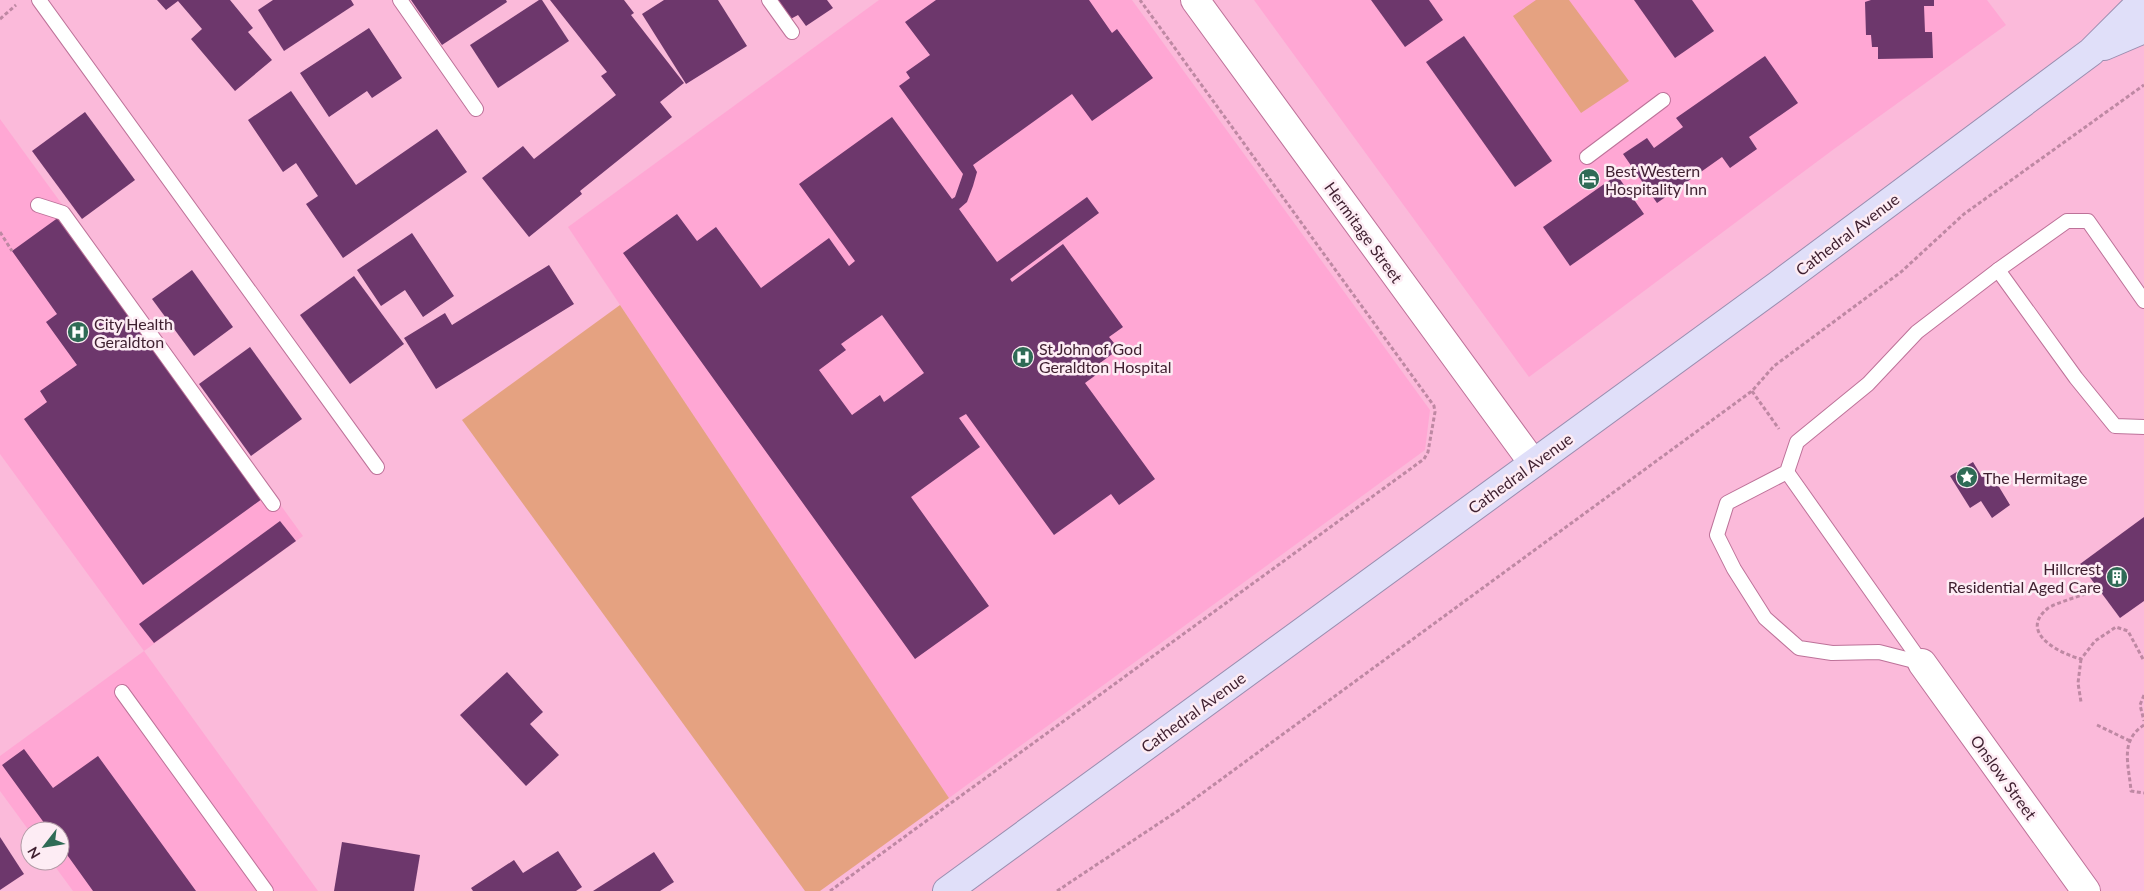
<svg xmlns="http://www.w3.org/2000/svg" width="2144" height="891" viewBox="0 0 2144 891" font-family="Lato,sans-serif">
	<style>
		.built { fill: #ffa7d4 }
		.green { fill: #e5a281 }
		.building { fill: #6d376c; fill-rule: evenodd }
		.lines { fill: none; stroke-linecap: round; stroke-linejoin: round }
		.lane-casing { stroke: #bd7299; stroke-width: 16 }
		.street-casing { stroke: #bd7299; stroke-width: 30 }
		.primary-casing { stroke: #9a8eb0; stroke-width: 30 }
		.path { stroke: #be88a3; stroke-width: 3; stroke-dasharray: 4 2.5; stroke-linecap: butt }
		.lane { stroke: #fff; stroke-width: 14 }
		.street { stroke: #fff; stroke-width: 28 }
		.primary { stroke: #e0dff9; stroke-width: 28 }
		.labels { text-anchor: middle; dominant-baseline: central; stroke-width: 5; stroke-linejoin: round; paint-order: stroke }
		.poi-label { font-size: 16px; fill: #3e1f2f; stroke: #fdecf4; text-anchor: start }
		.street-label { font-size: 16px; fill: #3e1f2f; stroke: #fdecf4 }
	</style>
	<rect width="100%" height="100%" fill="#fbbada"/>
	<g class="built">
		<path d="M879 0H1132L1430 410 1425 450 949 798 568 227Z"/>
		<path d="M1254 0H1987L2006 25 1834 149 1529 377Z"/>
		<path d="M0 119 303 536 144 651 318 891H73L51 861H60V831L30 832 0 791V756L144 651 0 454Z"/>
	</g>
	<g class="green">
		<path d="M1536 0H1569L1629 81 1581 113 1513 16Z"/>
		<path d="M620 305 949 798 820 891H805L462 420Z"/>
	</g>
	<g class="building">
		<path d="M157 0H230L253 28 248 32 272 60 235 91 191 39 202 29 178 1 166 10Z"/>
		<path d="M273 0H351L354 5 284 51 258 10Z"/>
		<path d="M411 0H506L507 2 442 45Z"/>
		<path d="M539 0H542L569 41 498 88 470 45Z"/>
		<path d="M550 0H624L634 13 631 15 684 83 660 102 672 117 580 191 582 194 529 237 482 178 523 146 534 159 616 95 601 76 607 72Z"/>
		<path d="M664 0H718L747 46 686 84 642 14Z"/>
		<path d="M773 0H827L833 8 806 26 798 15 787 21Z"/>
		<path d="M936 0H1089L1112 33 1117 29 1153 78 1092 121 1072 94 973 165 977 172 973 186 967 202 959 209 997 262 1087 197 1099 213 1010 279 1012 282 1063 244 1123 327 1109 337 1119 349 1100 363 1104 369 1085 383 1155 479 1119 505 1111 494 1054 535 966 414 959 418 980 447 911 497 989 606 915 659 623 253 677 214 697 241 716 227 761 288 829 238 849 266 855 261 799 184 892 117 952 199 955 197 963 174 899 86 910 78 906 72 930 55 905 22ZM882 315 924 373 884 402 880 395 852 415 819 370 846 350 841 344Z"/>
		<path d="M1371 0H1429L1443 20 1405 47Z"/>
		<path d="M1634 0H1692L1714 31 1675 58Z"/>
		<path d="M1871 0H1934V6H1924L1925 32H1932L1933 58 1878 59V47H1872L1871 35H1866L1865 2Z"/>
		<path d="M369 28 402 78 372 98 367 91 329 117 300 73Z"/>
		<path d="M1464 36 1552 161 1515 187 1426 62Z"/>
		<path d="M1765 56 1798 103 1749 137 1757 149 1730 168 1722 157 1657 203 1623 154 1647 138 1654 148 1683 127 1676 118Z"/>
		<path d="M291 91 356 185 437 129 467 172 343 258 306 204 318 196 296 163 283 172 248 120Z"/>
		<path d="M85 112 135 180 82 219 32 151Z"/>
		<path d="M1617 175 1644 214 1570 266 1543 227Z"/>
		<path d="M59 217 262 499 143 585 24 419 47 402 40 391 77 365 46 322 57 314 12 251Z"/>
		<path d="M412 233 454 296 423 317 405 290 381 306 357 270Z"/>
		<path d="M549 265 574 304 436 389 404 338 445 313 452 325Z"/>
		<path d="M192 270 233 327 194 356 152 299Z"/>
		<path d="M354 276 404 344 350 384 300 315Z"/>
		<path d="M250 347 302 419 251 456 199 384Z"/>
		<path d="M1973 462 1982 477 1990 472 2010 505 1992 518 1981 501 1970 508 1950 476Z"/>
		<path d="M2144 517V601L2120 618 2080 564Z"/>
		<path d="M280 521 296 541 154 643 139 624Z"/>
		<path d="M507 672 543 712 530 724 559 755 526 786 460 715Z"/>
		<path d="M24 749 53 788 98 756 196 891H93L60 845V831H50L2 765Z"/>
		<path d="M0 837 24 874 0 890Z"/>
		<path d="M342 842 420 855 414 891H334Z"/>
		<path d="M558 851 582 887 576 891H473L471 888 514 860 523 873Z"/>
		<path d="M654 852 674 882 660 891H593Z"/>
	</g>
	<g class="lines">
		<g class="lane-casing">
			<g id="lane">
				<path d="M39 0 377 467"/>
				<path d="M400 0 476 109"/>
				<path d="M769 0 792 32"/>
				<path d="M1587 157 1663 100"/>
				<path d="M38 205 63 213 273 504"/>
				<path d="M2144 301 2088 221H2067L1998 270 2076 378 2115 426 2144 427"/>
				<path d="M1787 472 1922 663"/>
				<path d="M1922 663 1879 652 1832 653 1799 648 1765 618 1734 569 1717 535 1727 503 1787 472 1797 442 1868 384 1917 332 1998 270"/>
				<path d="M122 692 266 891"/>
			</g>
		</g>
		<g class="street-casing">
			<g id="street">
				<path d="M1195 0 1533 463"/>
				<path d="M1922 663 2086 891"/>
			</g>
		</g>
		<g class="primary-casing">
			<g id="primary">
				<path d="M2104 46 2144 29"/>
				<path d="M947 891 1778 285 2091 52 2143 0"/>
			</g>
		</g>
		<g class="path">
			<path d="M0 19 16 5"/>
			<path d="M0 232 12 251"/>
			<path d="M1752 391 1779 429"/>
			<path d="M2098 590C2087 594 2054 603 2047 609 2018 633 2061 654 2081 659L2095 641 2116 627 2128 631 2144 661"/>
			<path d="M2081 659 2078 683 2081 702"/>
			<path d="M2144 695 2140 705 2144 721"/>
			<path d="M2097 725 2130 741"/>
			<path d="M2144 725C2119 741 2129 765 2131 791L2144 793"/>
			<path d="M830 891 1424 459 1428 452 1435 412 1434 406 1140 0"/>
			<path d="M1057 891 1182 808 1752 391 1774 366 1901 272 1964 214 2144 85"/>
		</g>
		<use href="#lane" class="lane"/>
		<use href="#street" class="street"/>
		<use href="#primary" class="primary"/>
	</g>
	<defs>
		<g id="hotel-disc" transform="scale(1.125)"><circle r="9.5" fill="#2f6b56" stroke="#fdecf4"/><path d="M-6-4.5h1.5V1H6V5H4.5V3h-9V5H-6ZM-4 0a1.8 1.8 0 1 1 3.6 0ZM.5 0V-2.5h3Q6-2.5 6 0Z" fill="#fff"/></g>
		<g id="hospital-disc" transform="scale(1.125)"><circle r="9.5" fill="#2f6b56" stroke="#fdecf4"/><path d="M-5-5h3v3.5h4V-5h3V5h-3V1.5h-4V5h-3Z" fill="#fff"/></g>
		<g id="sight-disc" transform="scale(1.125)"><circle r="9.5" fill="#2f6b56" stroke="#fdecf4"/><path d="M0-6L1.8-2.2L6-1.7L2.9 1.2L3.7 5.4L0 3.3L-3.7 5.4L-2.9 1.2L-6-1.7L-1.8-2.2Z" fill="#fff"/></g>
		<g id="building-disc" transform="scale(1.125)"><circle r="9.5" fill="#2f6b56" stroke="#fdecf4"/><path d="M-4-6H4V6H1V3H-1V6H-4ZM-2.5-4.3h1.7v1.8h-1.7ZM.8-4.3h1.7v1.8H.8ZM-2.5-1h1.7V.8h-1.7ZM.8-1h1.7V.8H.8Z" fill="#fff"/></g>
	</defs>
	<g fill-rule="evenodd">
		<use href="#hotel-disc" x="1589" y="179"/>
		<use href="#hospital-disc" x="78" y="332"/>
		<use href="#hospital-disc" x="1023" y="357"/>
		<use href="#sight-disc" x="1967" y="477"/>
		<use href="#building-disc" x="2117" y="577"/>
	</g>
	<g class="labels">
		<g class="poi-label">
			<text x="1605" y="170">Best Western<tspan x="1605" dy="18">Hospitality Inn</tspan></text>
			<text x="94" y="323">City Health<tspan x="94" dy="18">Geraldton</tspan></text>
			<text x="1039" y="348">St John of God<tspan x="1039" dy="18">Geraldton Hospital</tspan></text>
			<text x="1983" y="477">The Hermitage</text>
			<text x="2101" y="568" text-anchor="end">Hillcrest<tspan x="2101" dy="18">Residential Aged Care</tspan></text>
		</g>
		<g class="street-label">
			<text transform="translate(1364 232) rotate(54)">Hermitage Street</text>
			<text transform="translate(1847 234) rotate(-37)">Cathedral Avenue</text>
			<text transform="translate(1520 473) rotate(-36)">Cathedral Avenue</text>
			<text transform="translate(1193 712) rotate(-36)">Cathedral Avenue</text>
			<text transform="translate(2004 777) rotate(54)">Onslow Street</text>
		</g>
	</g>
	<g transform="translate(45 846) rotate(239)"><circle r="24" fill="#fdecf4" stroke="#b19aa5"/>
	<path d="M0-4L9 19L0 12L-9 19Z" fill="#2f6b56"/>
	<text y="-8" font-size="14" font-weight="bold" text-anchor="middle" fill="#3e1f2f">N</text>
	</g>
</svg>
